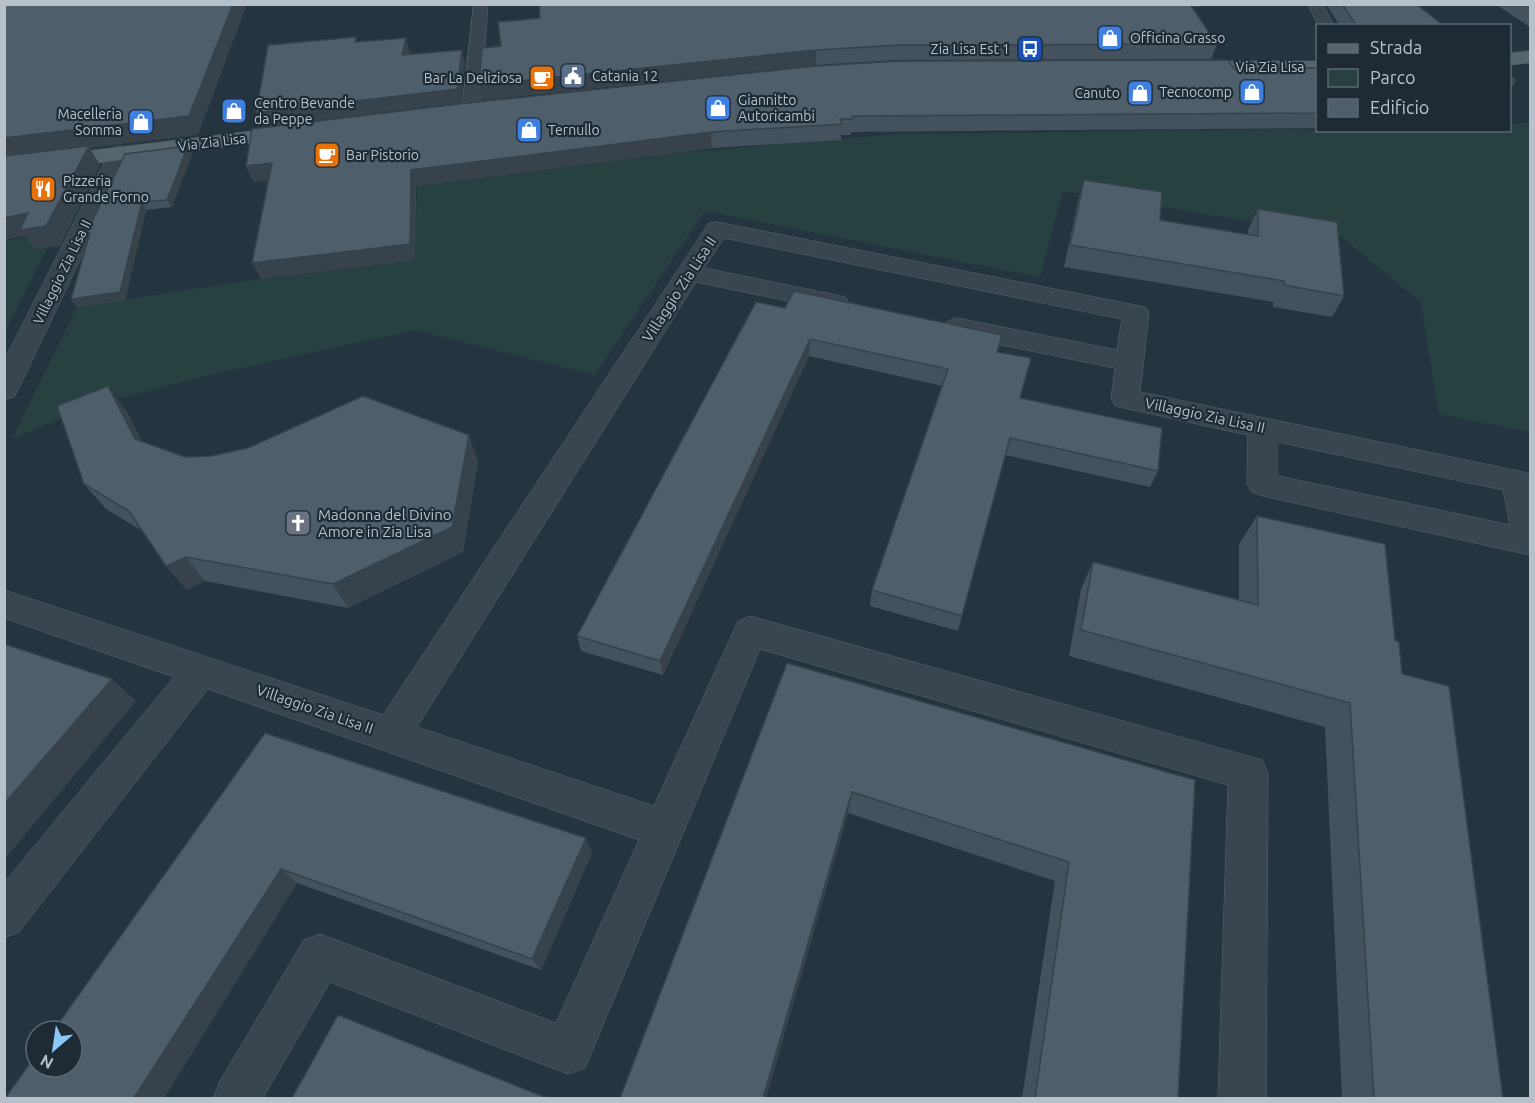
<svg xmlns="http://www.w3.org/2000/svg" width="1535" height="1103" viewBox="0 0 1535 1103" font-family="Ubuntu,sans-serif">
	<style>
		.green { fill: #274140 }
		.lines { fill: none; stroke-linecap: round; stroke-linejoin: round }
		.lane-casing { stroke: #57646d; stroke-width: 1 }
		.street-casing { stroke: #57646d; stroke-width: 1 }
		.primary-casing { stroke: #46525c; stroke-width: 1 }
		.lane { fill: #394650; fill-rule: evenodd }
		.street { fill: #394650; fill-rule: evenodd }
		.primary { fill: #57656f; fill-rule: evenodd }
		.wall { fill: #43525c }
		.shaded-wall { fill: #37424b }
		.building { fill: #4e5f6b; stroke: #37424b; stroke-width: 1.5 }
		.labels { text-anchor: middle; dominant-baseline: central; stroke-width: 4.5; stroke-linejoin: round; paint-order: stroke }
		.far-poi-label { font-size: 14px; fill: #b6c1ca; stroke: #1e2b35; text-anchor: start }
		.far-street-label { font-size: 14px; fill: #b6c1ca; stroke: #1e2b35 }
		.street-label { font-size: 15px; fill: #b6c1ca; stroke: #1e2b35 }
		.poi-label { font-size: 15px; fill: #b6c1ca; stroke: #1e2b35; text-anchor: start }
	</style>
	<rect width="100%" height="100%" fill="#253540"/>
	<g class="green">
		<path d="M1530 122V432L1439 414 1421 302 1340 236 1063 191 1040 277 705 211 595 375 415 330 213 374 87 407 12 439 77 307 233 283 415 260 417 186 664 154 897 134 1317 129 1510 130V124Z"/>
		<path d="M40 235 35 249 48 247 5 332V241Z"/>
	</g>
	<g class="lines">
		<g class="lane-casing">
			<g id="lane">
				<path d="M474 4H488L480 110 471 115 462 110Z"/>
				<path d="M1308 4H1323L1334 26H1319Z"/>
			</g>
		</g>
		<g class="street-casing">
			<g id="street">
				<path d="M120 146 128 148 131 153 18 390 14 397 4 400V361L109 153 112 148Z"/>
				<path d="M717 222 1145 307 1149 313 1140 392 1528 473 1530 477V555L1263 496 1252 492 1247 484 1248 435 1115 406 1111 399 1115 368 957 336 948 333 944 327 948 321 957 318 1117 350 1122 319 724 238 704 268 836 295 845 297 849 303 845 309 836 311 696 282 417 727 654 806 738 621 750 616 1262 760 1268 773 1266 1098H1218L1228 785 760 649 585 1068 568 1074 330 982 263 1098H213L220 1081 304 940 320 934 556 1023 639 840 208 689 19 932 4 938V883L174 677 4 618V590L383 715 705 229 708 224ZM1278 442 1503 490 1510 525 1278 476Z"/>
			</g>
		</g>
		<g class="primary-casing">
			<g id="primary">
				<path d="M1530 51V63L1510 65V53Z"/>
				<path d="M1189 61H1318V73L1182 71 1179 67Z"/>
				<path d="M294 126 302 127 305 132 302 137 4 175V161Z"/>
			</g>
		</g>
		<use href="#lane" class="lane"/>
		<use href="#street" class="street"/>
		<use href="#primary" class="primary"/>
	</g>
	<g class="wall">
		<path d="M539 4H1237L1191 7 1217 44 1211 59 897 60 816 65 483 100 479 85 501 46 540 18Z"/>
		<path d="M1326 4H1416L1444 26H1340Z"/>
		<path d="M1495 4H1530V27Z"/>
		<path d="M1317 68V128L851 132V135H841V140L712 148 416 186 415 260 261 279 269 180 253 182 246 166 1234 69Z"/>
		<path d="M1509 75 1516 80 1509 91Z"/>
		<path d="M192 154 172 207 146 210 125 300 77 307 71 299 89 238Z"/>
		<path d="M1084 180 1160 220 1248 235V230L1258 209 1344 296 1332 317 1273 307V302L1064 267 1078 201Z"/>
		<path d="M785 308 1002 335 998 352 1020 398 1158 471 1150 487 1005 455 958 631 870 606 872 590 943 386 809 356 663 675 581 651 577 636Z"/>
		<path d="M127 412 142 442 185 457 478 461 463 552 348 608 205 581 187 590 166 566 144 532 106 509 84 484Z"/>
		<path d="M1257 516 1395 640 1402 674 1503 1098H1342L1325 727 1069 656 1081 589 1093 562 1239 600V544Z"/>
		<path d="M787 663 1195 780 1178 1098H1022L1055 881 848 813 766 1098H620Z"/>
		<path d="M265 733 592 853 541 970 297 883 164 1098Z"/>
	</g>
	<g class="shaded-wall">
		<path d="M233 4H247L198 135 90 148 100 165 60 246 34 249 25 236 4 240V138Z"/>
		<path d="M406 38 410 52 406 68 402 55Z"/>
		<path d="M462 50 465 64 461 103 262 127 256 113Z"/>
		<path d="M816 50V65L483 100 479 85Z"/>
		<path d="M711 132 712 148 416 186 415 260 261 279 252 263 411 170Z"/>
		<path d="M188 146 192 154 172 207 167 200Z"/>
		<path d="M272 163 279 179 253 182 246 166Z"/>
		<path d="M142 202 146 210 125 300 77 307 71 299Z"/>
		<path d="M810 339 809 356 663 675 660 661Z"/>
		<path d="M108 386 127 412 154 465 135 439Z"/>
		<path d="M469 435 478 461 463 552 348 608 333 584Z"/>
		<path d="M186 557 205 581 187 590 166 566Z"/>
		<path d="M112 679 136 701 4 860V804Z"/>
		<path d="M852 792 848 813 766 1098H763Z"/>
		<path d="M586 838 592 853 541 970 532 959Z"/>
		<path d="M281 869 297 883 164 1098H134Z"/>
	</g>
	<g class="building">
		<path d="M4 4H233L189 116 4 138Z"/>
		<path d="M539 4H1190L1217 44 899 45 816 50 479 85 482 48 501 46 498 22 540 18Z"/>
		<path d="M1342 4H1416L1444 26H1357Z"/>
		<path d="M356 37 355 42 406 38 402 55 462 50 457 89 256 113 268 45Z"/>
		<path d="M1228 60 1234 69 1317 68V113L852 116V119H840L842 124 711 132 411 170 410 244 252 263 272 163 246 166 252 129 467 103 817 66 899 61Z"/>
		<path d="M1509 75 1516 80 1509 81Z"/>
		<path d="M89 146 46 226 20 230 28 213 4 218V156Z"/>
		<path d="M188 146 167 200 142 202 120 292 71 299 90 233 86 234 125 154Z"/>
		<path d="M1084 180 1162 192 1160 220 1258 236V209L1337 222 1344 296 1284 285V281L1070 245Z"/>
		<path d="M794 291 1002 335 997 352 1031 358 1020 398 1162 428 1158 471 1010 438 962 616 872 590 948 369 810 339 660 661 577 636 756 302 785 308Z"/>
		<path d="M108 386 135 439 185 457 211 456 248 448 363 396 469 435 452 527 333 584 186 557 166 566 129 511 84 484 57 406Z"/>
		<path d="M1257 516 1385 544 1395 640 1399 642 1402 674 1449 686 1503 1098H1374L1350 703 1081 630 1093 562 1258 605Z"/>
		<path d="M4 644 112 679 4 804Z"/>
		<path d="M787 663 1195 780 1178 1098H1035L1069 862 852 792 763 1098H620Z"/>
		<path d="M265 733 586 838 532 959 281 869 134 1098H5L36 1055V1067H72V1031H53Z"/>
		<path d="M338 1015 547 1098H292Z"/>
	</g>
	<defs>
		<g id="shop-square" transform="scale(1.35)"><rect x="-9" y="-9" width="18" height="18" rx="4" fill="#3f7fe0" stroke="#1e2b35"/><path d="M-5-2.5h2.3a2.7 3.5 0 0 1 5.4 0H5L5.5 6h-11ZM-1.5-2.5h3a1.5 2.3 0 0 0-3 0Z" fill="#fff"/></g>
		<g id="bus-square" transform="scale(1.35)"><rect x="-9" y="-9" width="18" height="18" rx="4" fill="#1a4fb4" stroke="#1e2b35"/><path d="M-5-6H5V4H4V6H2V4H-2V6H-4V4H-5ZM-3.5-4V0h7V-4ZM-3.5 1.2v1.5H-2V1.2ZM2 1.2v1.5H3.5V1.2Z" fill="#fff"/></g>
		<g id="civic-square" transform="scale(1.35)"><rect x="-9" y="-9" width="18" height="18" rx="4" fill="#5c6f8a" stroke="#1e2b35"/><path d="M-.6-6.5H3V-4.5H.6V-3L4-1V1h2V6H-6V1h2V-1L-.6-3ZM-1.2 2.5V6h2.4V2.5Z" fill="#fff"/></g>
		<g id="cafe-square" transform="scale(1.35)"><rect x="-9" y="-9" width="18" height="18" rx="4" fill="#e8710a" stroke="#1e2b35"/><path d="M-5.5-4.5H6V0H3Q3 3.5 0 3.5H-2.5Q-5.5 3.5-5.5 0ZM3-3.2v2h1.7v-2ZM-6 4.5H4V6H-6Z" fill="#fff"/></g>
		<g id="restaurant-square" transform="scale(1.35)"><rect x="-9" y="-9" width="18" height="18" rx="4" fill="#e8710a" stroke="#1e2b35"/><path d="M-5-6h1v4h1v-4h1v4h1v-4h1v5L-1.5 .5V6h-2V.5L-5-1ZM5-6V6H3V1.5H1.5Q1.5-4 5-6Z" fill="#fff"/></g>
		<g id="church-square" transform="scale(1.35)"><rect x="-9" y="-9" width="18" height="18" rx="4" fill="#6b7280" stroke="#1e2b35"/><path d="M-1.2-6h2.4v3.5h3.3v2.4h-3.3V6h-2.4V-.1h-3.3v-2.4h3.3Z" fill="#fff"/></g>
	</defs>
	<g fill-rule="evenodd">
		<use href="#shop-square" x="1110" y="38"/>
		<use href="#bus-square" x="1030" y="49"/>
		<use href="#civic-square" x="573" y="76"/>
		<use href="#cafe-square" x="542" y="78"/>
		<use href="#shop-square" x="1252" y="92"/>
		<use href="#shop-square" x="1140" y="93"/>
		<use href="#shop-square" x="718" y="108"/>
		<use href="#shop-square" x="234" y="111"/>
		<use href="#shop-square" x="141" y="122"/>
		<use href="#shop-square" x="529" y="130"/>
		<use href="#cafe-square" x="327" y="155"/>
		<use href="#restaurant-square" x="43" y="189"/>
		<use href="#church-square" x="298" y="523"/>
	</g>
	<g class="labels">
		<g class="far-poi-label">
			<text x="1130" y="38">Officina Grasso</text>
			<text x="1010" y="49" text-anchor="end">Zia Lisa Est 1</text>
			<text x="592" y="76">Catania 12</text>
			<text x="522" y="78" text-anchor="end">Bar La Deliziosa</text>
			<text x="1232" y="92" text-anchor="end">Tecnocomp</text>
			<text x="1120" y="93" text-anchor="end">Canuto</text>
			<text x="738" y="100">Giannitto<tspan x="738" dy="16">Autoricambi</tspan></text>
			<text x="254" y="103">Centro Bevande<tspan x="254" dy="16">da Peppe</tspan></text>
			<text x="122" y="114" text-anchor="end">Macelleria<tspan x="122" dy="16">Somma</tspan></text>
			<text x="548" y="130">Ternullo</text>
			<text x="346" y="155">Bar Pistorio</text>
			<text x="63" y="181">Pizzeria<tspan x="63" dy="16">Grande Forno</tspan></text>
		</g>
		<g class="far-street-label">
			<text x="1270" y="67">Via Zia Lisa</text>
			<text transform="translate(212 142) rotate(-7)">Via Zia Lisa</text>
			<text transform="translate(62 272) rotate(-64)">Villaggio Zia Lisa II</text>
		</g>
		<g class="street-label">
			<text transform="translate(679 289) rotate(-57)">Villaggio Zia Lisa II</text>
			<text transform="translate(1205 415) rotate(12)">Villaggio Zia Lisa II</text>
			<text transform="translate(315 709) rotate(19)">Villaggio Zia Lisa II</text>
		</g>
		<g class="poi-label">
			<text x="318" y="514">Madonna del Divino<tspan x="318" dy="17">Amore in Zia Lisa</tspan></text>
		</g>
	</g>
	<rect width="1535" height="1103" fill="none" stroke="#b6c1ca" stroke-width="12"/>
	<rect x="1316" y="24" width="195" height="108" fill="#1e2b35" stroke="#5b6771" stroke-width="1.5"/>
	<rect x="1328" y="44" width="30" height="9" fill="#57656f" stroke="#5b6771" stroke-width="1.5"/>
	<text x="1370" y="54" font-size="18" fill="#b6c1ca">Strada</text>
	<rect x="1328" y="69" width="30" height="18" fill="#274140" stroke="#5b6771" stroke-width="1.5"/>
	<text x="1370" y="84" font-size="18" fill="#b6c1ca">Parco</text>
	<rect x="1328" y="99" width="30" height="18" fill="#4e5f6b" stroke="#5b6771" stroke-width="1.5"/>
	<text x="1370" y="114" font-size="18" fill="#b6c1ca">Edificio</text>
	<g transform="translate(54 1049) rotate(209)"><circle r="28" fill="#1e2b35" stroke="#5b6771" stroke-width="1.5"/>
	<path d="M0-4.5L10 22L0 15L-10 22Z" fill="#8dc7f7"/>
	<text y="-9" font-size="16" font-weight="bold" text-anchor="middle" fill="#b6c1ca">N</text>
	</g>
</svg>
